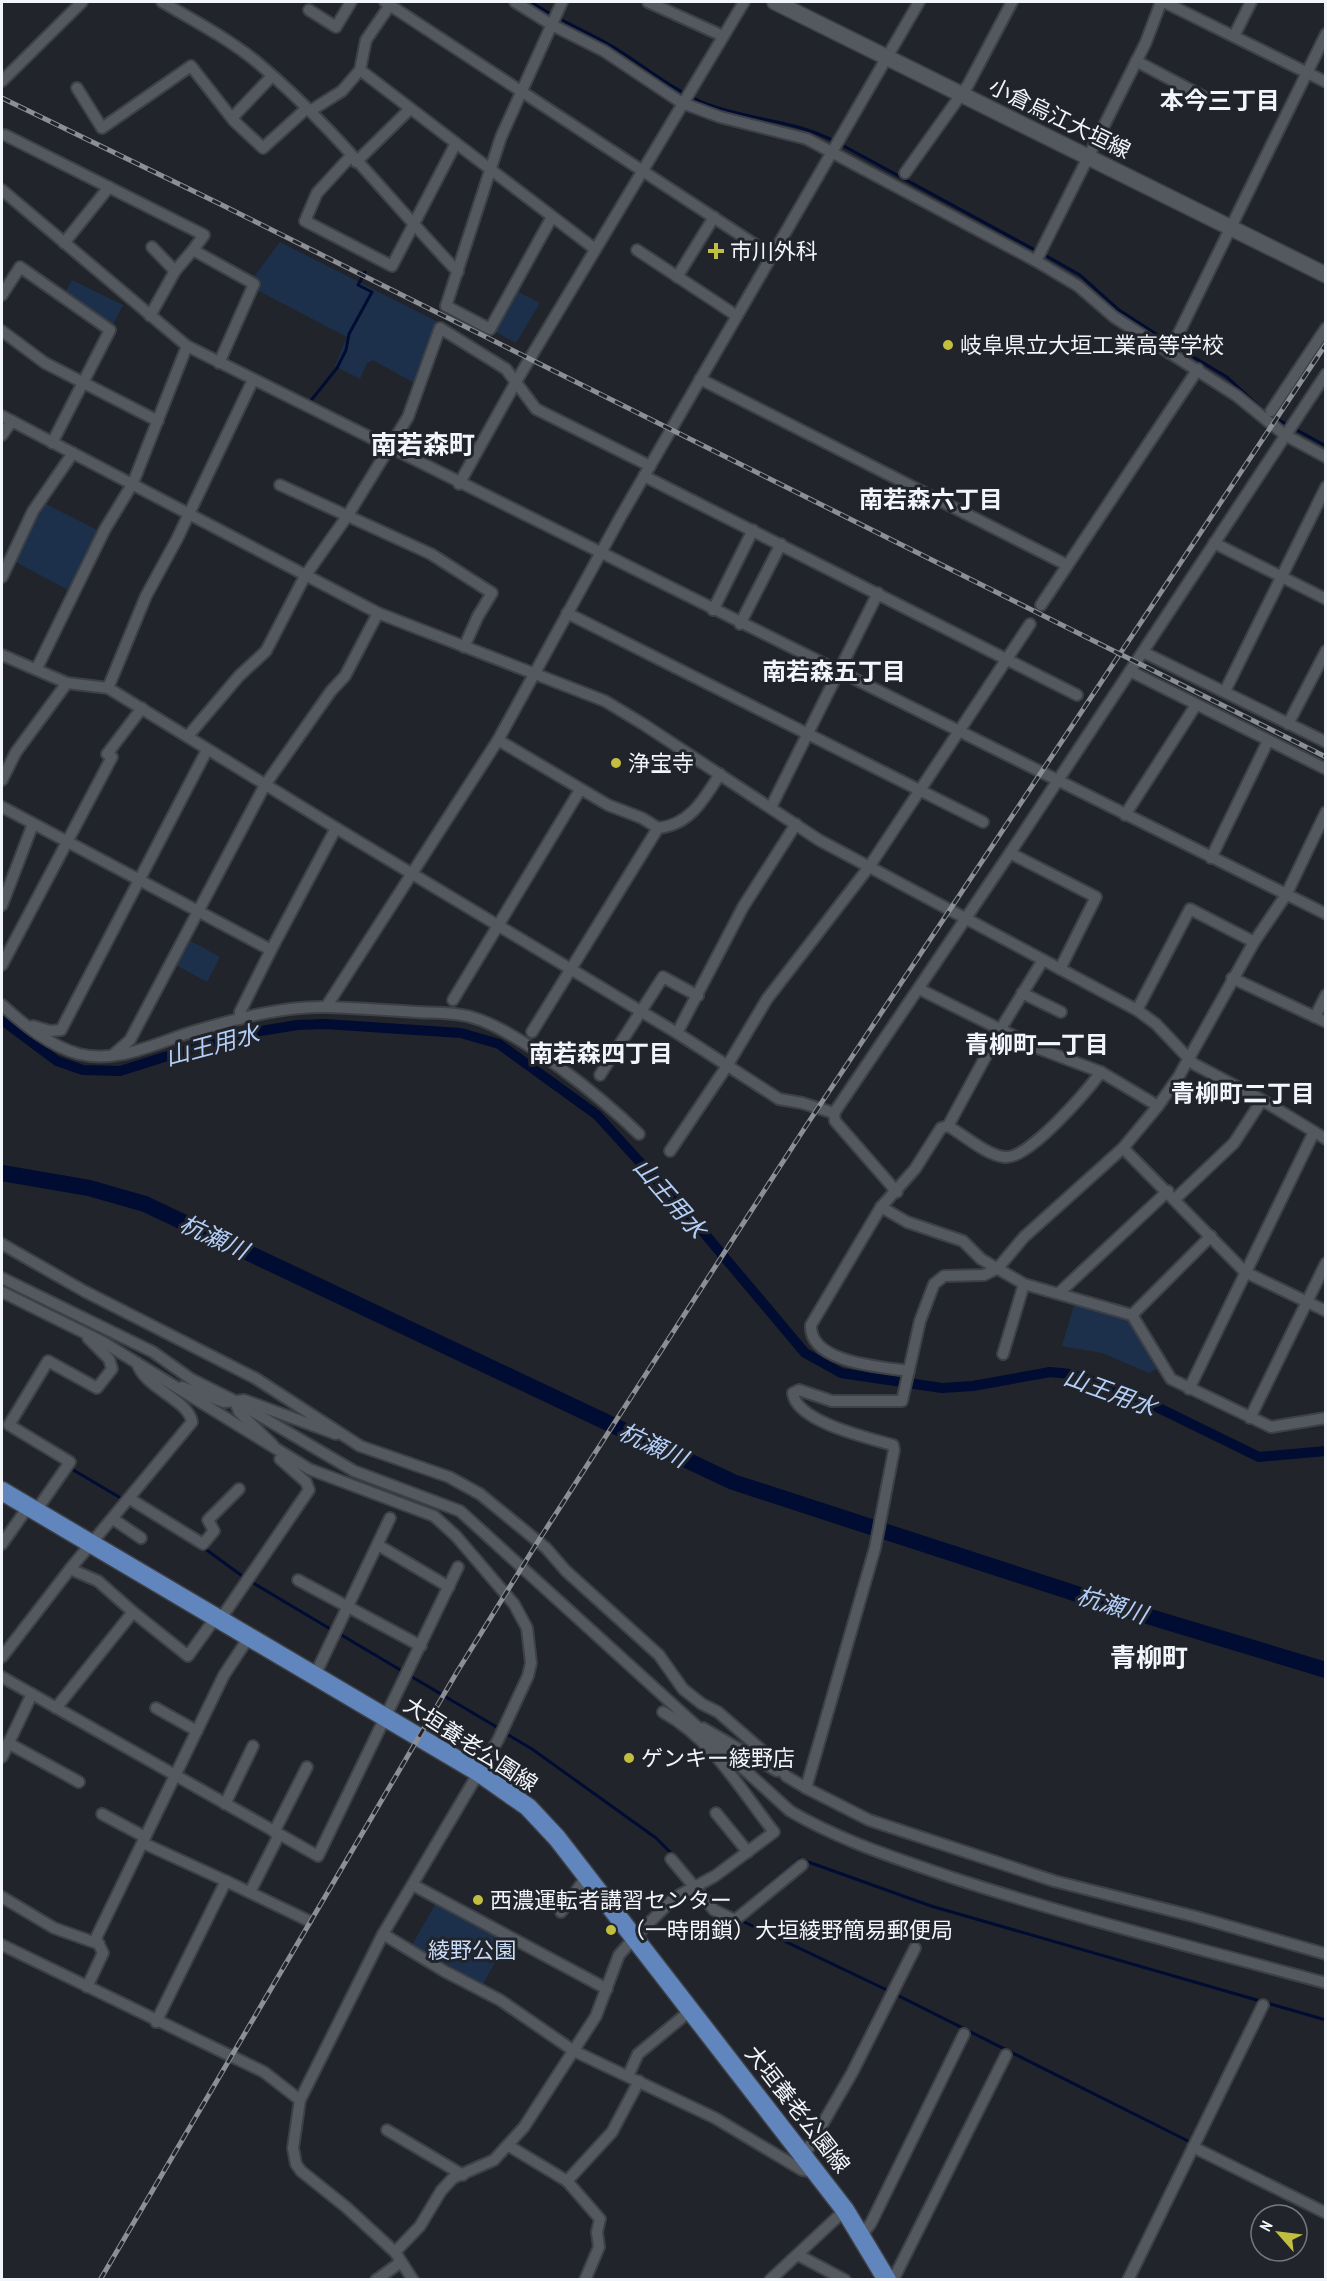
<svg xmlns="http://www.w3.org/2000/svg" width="1327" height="2281" viewBox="0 0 1327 2281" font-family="'PT Sans Narrow','Noto Sans JP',sans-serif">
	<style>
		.green { fill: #1d304b }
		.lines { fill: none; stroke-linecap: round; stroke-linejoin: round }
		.stream { stroke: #000c31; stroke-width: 3 }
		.canal { stroke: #000c31; stroke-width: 10 }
		.river { stroke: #000c31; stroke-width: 16 }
		.minor-casing { stroke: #3d4146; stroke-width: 14 }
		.secondary-casing { stroke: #3d4146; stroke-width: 18 }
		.primary-casing { stroke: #3d4146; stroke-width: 21 }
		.minor { stroke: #54585f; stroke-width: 10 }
		.secondary { stroke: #54585f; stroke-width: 15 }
		.primary { stroke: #6086bd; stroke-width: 18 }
		.rail-casing { stroke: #8c8f94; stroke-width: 5 }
		.rail { stroke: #21242a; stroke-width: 3; stroke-dasharray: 9; stroke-linecap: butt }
		.poi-dot { fill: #c1be40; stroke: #21242a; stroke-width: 2 }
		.labels { text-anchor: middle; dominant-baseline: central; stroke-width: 6; stroke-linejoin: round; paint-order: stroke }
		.street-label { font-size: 22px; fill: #f2f5f9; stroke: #21242a }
		.poi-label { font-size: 22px; fill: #f2f5f9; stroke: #21242a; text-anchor: start }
		.park-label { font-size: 22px; fill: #c7daf6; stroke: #21242a }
		.neighbourhood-label { font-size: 24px; font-weight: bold; fill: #f2f5f9; stroke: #21242a }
		.water-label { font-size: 24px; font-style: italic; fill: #b3cff8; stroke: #21242a }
		.quarter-label { font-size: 26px; font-weight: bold; fill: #f2f5f9; stroke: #21242a }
	</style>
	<rect width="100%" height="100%" fill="#21242a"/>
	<g class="green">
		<path d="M280 242 438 322 416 384 373 360 367 363 360 379 335 366 347 337 255 289 258 283 254 277Z"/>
		<path d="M72 280 123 305 112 326 65 293Z"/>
		<path d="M514 290 540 303 516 343 492 330Z"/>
		<path d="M44 503 99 531 70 591 14 561Z"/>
		<path d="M187 939 220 957 207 982 174 964Z"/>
		<path d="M1075 1302 1130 1317 1159 1367 1149 1373 1102 1353 1062 1346Z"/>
		<path d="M436 1903 507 1941 483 1984 412 1945Z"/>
	</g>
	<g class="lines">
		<g class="stream">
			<path d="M531 2 552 15"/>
			<path d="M558 18C577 28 597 37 615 48 644 66 670 88 702 102 745 120 792 119 834 141"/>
			<path d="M840 144 1037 251"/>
			<path d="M1043 254 1080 275 1119 310 1170 343"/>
			<path d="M1175 346 1227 377 1266 413 1326 446"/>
			<path d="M309 403 337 368 346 350 349 334 372 292 358 285 365 272"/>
			<path d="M2 1427 64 1465"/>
			<path d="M70 1468 124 1500"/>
			<path d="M204 1548 245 1578"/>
			<path d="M250 1581 332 1630"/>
			<path d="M338 1633 500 1729"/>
			<path d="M505 1733 532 1749 656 1838 674 1856"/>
			<path d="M733 1915 800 1859 931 1906 1326 2020"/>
			<path d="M738 1919 889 1991"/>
			<path d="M895 1994 1192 2143"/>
		</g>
		<path class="canal" d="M2 1020 57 1061 83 1070 120 1071 231 1036 297 1025 325 1024 461 1033 499 1044 597 1115 699 1227 805 1353 841 1373 942 1388 973 1386 1050 1372 1070 1374 1124 1391 1259 1457 1326 1451"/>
		<path class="river" d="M2 1173 89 1188 145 1204 733 1482 1117 1607 1326 1670"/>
		<g class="minor-casing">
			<g id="minor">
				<path d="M162 2C195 21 229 39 258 63 332 125 392 203 458 272"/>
				<path d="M385 2 771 255"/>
				<path d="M515 2 552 25 604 51 682 103 720 117 807 139 1036 261 1078 286 1114 317 1237 396 1285 435 1326 457"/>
				<path d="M648 2 723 36"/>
				<path d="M1164 2 1326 82"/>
				<path d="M309 10 336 27 351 2"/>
				<path d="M1234 36 1251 2"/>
				<path d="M1136 61 1204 97"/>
				<path d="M360 70 595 249"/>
				<path d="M2 81 82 2"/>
				<path d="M77 88 102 128 191 66 234 121 263 148 307 108"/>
				<path d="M310 111 342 91 360 70 366 40 390 5"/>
				<path d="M232 118 272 76"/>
				<path d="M5 135 204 235 193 250"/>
				<path d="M351 156 317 193 305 221 392 266 456 143"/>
				<path d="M356 162 410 109"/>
				<path d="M905 173 968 85 1012 2"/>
				<path d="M2 190 187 346 1326 914"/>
				<path d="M552 217 490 329 446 306 501 137 562 2"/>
				<path d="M64 243 109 187"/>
				<path d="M152 247 175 271"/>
				<path d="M637 250 737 316"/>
				<path d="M1036 261 1146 42 1161 2"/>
				<path d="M677 277 714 217"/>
				<path d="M2 295 20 267 110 330 52 443"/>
				<path d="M150 316 175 271 193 250 254 284 219 363"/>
				<path d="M2 331 45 363 158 421"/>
				<path d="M1169 353 1326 34"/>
				<path d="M700 379 1067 565"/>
				<path d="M1271 411 1326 328"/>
				<path d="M2 416 378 613 605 701 643 724 819 840 1137 1010 1156 1024 1194 1064 1262 1100 1326 1139"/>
				<path d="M2 435 12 421"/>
				<path d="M644 476 1077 695"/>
				<path d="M459 484 517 380 744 2"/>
				<path d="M280 485 431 554 492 593 478 616 464 647"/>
				<path d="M1214 543 1326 599"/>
				<path d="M2 577 33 511 73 453"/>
				<path d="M1041 605 1198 369"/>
				<path d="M713 610 753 530"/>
				<path d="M567 613 983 822"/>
				<path d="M740 624 781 544"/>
				<path d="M1143 652 1326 742"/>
				<path d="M2 655 67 683 108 688 336 828 677 1033 779 1099 802 1103 834 1113"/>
				<path d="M37 668 105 529 133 483 187 346"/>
				<path d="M1130 671 1326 769"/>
				<path d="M108 688 146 596 177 539 253 380"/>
				<path d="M1225 691 1326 487"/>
				<path d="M1288 724 1326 651"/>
				<path d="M188 736 239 676 266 651 305 576 348 515 408 417 440 328 506 369 536 409 650 466"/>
				<path d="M498 740 608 805 642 818 658 828"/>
				<path d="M2 780 16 752 67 683"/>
				<path d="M2 807 271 950 336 828"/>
				<path d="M771 807 878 593"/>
				<path d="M1125 815 1196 705"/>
				<path d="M1010 853 1096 897 1060 969"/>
				<path d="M1211 858 1268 741"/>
				<path d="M2 905 33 824"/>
				<path d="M1043 960 1000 1030 948 1126C964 1135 986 1155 1005 1157 1028 1160 1087 1091 1101 1072"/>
				<path d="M2 965 112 757 107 754 142 708"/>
				<path d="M1232 978 1326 1022"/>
				<path d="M919 989 1040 1049 1101 1072 1158 1106"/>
				<path d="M1022 993 1061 1012"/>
				<path d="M453 1000 580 790"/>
				<path d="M2 1005C24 1025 50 1046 79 1054 119 1064 158 1042 195 1031 236 1019 282 1006 326 1007L498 740 621 516 919 2"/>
				<path d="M326 1007C356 1008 387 1010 417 1012 435 1013 454 1012 471 1017 519 1030 603 1099 639 1134"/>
				<path d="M1137 1010 1190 909 1254 942"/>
				<path d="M1315 1017 1326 995"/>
				<path d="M240 1019V1012L271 950"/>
				<path d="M33 1026 50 1031 61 1030 207 750"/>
				<path d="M532 1032 658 828C690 825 704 799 720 774"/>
				<path d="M677 1033 743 907 796 824"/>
				<path d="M114 1054 130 1040 265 785 331 691 345 676 378 613"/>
				<path d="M600 1075 663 977 698 996"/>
				<path d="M834 1113 1010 853 1326 374"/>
				<path d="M834 1113 835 1121 897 1192"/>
				<path d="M1123 1148 1245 1272 1326 1311"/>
				<path d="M670 1151 727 1066 767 999 869 867 1030 624"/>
				<path d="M1175 1199 1234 1143 1262 1100"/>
				<path d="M881 1207 907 1222 963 1241 981 1259 1024 1284 1132 1315 1171 1379 1271 1427 1326 1418"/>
				<path d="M2 1244 84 1291 255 1378 360 1446 449 1477 480 1494 546 1548 566 1571 659 1655 683 1689 702 1704 718 1712 780 1766 786 1776 806 1788 869 1820 1054 1881 1193 1916 1326 1954"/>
				<path d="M2 1278 153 1352 191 1379 235 1401 354 1471 460 1511 790 1811C843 1842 896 1858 953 1878 1076 1918 1201 1949 1326 1983"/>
				<path d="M2 1292 103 1342 309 1469 434 1516 456 1536 514 1604 527 1628 531 1663 528 1676 498 1740 383 1934 300 2100 293 2148 296 2164 301 2171 346 2207 395 2252 413 2280"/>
				<path d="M1059 1293 1168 1191"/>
				<path d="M1132 1315 1211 1236"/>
				<path d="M1003 1354 1024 1284"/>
				<path d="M909 1371C882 1367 809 1363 811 1325L881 1207 915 1169 941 1128 948 1126"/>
				<path d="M182 1387 224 1402 235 1401 239 1412 273 1445"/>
				<path d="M1189 1389 1314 1132"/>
				<path d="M238 1401 244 1400 336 1434"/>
				<path d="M1250 1418 1326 1263"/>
				<path d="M130 1499 203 1544 214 1531 208 1520 239 1489"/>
				<path d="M36 1511 70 1462 9 1425 48 1361 97 1388 112 1369 109 1359 88 1338"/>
				<path d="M113 1519 141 1538"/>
				<path d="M2 1544 28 1507"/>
				<path d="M378 1545 449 1587"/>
				<path d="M70 1569 98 1581 133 1612"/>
				<path d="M298 1580 421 1646"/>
				<path d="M220 1620 309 1490 306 1482 280 1459"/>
				<path d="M2 1657 70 1569 192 1422C188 1399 145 1389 137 1363"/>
				<path d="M315 1675 390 1518"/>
				<path d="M2 1677 318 1856 458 1567"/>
				<path d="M56 1708 133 1612 188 1656 216 1617"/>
				<path d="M156 1708 197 1731"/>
				<path d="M703 1728 777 1771"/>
				<path d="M8 1743 79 1782"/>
				<path d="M2 1757 32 1694"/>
				<path d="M806 1788 875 1548 894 1450 893 1445C869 1438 796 1422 793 1393L799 1390 832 1401H902L920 1321 934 1284 944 1276 984 1275 998 1268 1024 1237 1123 1148 1158 1106 1179 1076 1254 942 1286 895 1326 812"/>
				<path d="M225 1804 253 1746"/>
				<path d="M716 1813 748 1852"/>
				<path d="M102 1814 145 1837"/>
				<path d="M274 1832 307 1767"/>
				<path d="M143 1843 226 1881"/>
				<path d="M671 1859 714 1910 735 1920 802 1865"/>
				<path d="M413 1885 607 1989"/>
				<path d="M250 1892 279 1835"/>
				<path d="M2 1897 54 1928 99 1944"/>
				<path d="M561 1912 587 1876"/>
				<path d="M383 1934 444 1971 500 2000 574 2051 715 2118 802 2170 815 2172"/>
				<path d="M2 1945 264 2072 300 2100"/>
				<path d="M87 1987 103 1953 96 1938 224 1675 249 1637"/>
				<path d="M156 2022 226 1881 307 1920"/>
				<path d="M628 2076 638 2054 691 2010"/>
				<path d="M387 2130 463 2175"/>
				<path d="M509 2146 567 2181 600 2219 597 2232 599 2247 585 2280"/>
				<path d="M1193 2147 1326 2213"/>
				<path d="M804 2156 852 2073 915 1948"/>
				<path d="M567 2181 612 2132 639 2081"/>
				<path d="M862 2235 871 2223 964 2034"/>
				<path d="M395 2252 420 2226 441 2191 453 2178 494 2160 524 2127 596 2016 619 1955 635 1937 674 1898 715 1876 774 1832C740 1789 712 1739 663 1712"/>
				<path d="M798 2255 845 2280"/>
				<path d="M376 2280 401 2262"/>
				<path d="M770 2280 845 2210"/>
				<path d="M893 2280 1006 2055"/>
				<path d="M1128 2280 1263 2005"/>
			</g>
		</g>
		<g class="secondary-casing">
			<path id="secondary" d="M775 2 1326 275"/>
		</g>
		<g class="primary-casing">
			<path id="primary" d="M2 1491 478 1772 528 1807 557 1838 845 2210 887 2280"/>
		</g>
		<use href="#minor" class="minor"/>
		<use href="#secondary" class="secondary"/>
		<use href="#primary" class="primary"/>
		<g class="rail-casing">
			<g id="rail">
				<path d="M2 98 220 204 1326 757"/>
				<path d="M100 2280 457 1672 537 1543 806 1126 1326 344"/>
			</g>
		</g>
		<use href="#rail" class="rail"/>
	</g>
	<g class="poi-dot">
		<path d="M713 242h6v6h6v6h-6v6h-6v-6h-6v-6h6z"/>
		<circle cx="948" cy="345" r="6"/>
		<circle cx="616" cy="763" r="6"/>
		<circle cx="629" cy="1758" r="6"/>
		<circle cx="478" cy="1900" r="6"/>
		<circle cx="611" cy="1930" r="6"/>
	</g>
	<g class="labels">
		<g class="street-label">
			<text transform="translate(1060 118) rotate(26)">小倉烏江大垣線</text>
			<text transform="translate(471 1744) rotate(33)">大垣養老公園線</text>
			<text transform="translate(798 2109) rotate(52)">大垣養老公園線</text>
		</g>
		<g class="poi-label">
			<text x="730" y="251">市川外科</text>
			<text x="960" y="345">岐阜県立大垣工業高等学校</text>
			<text x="628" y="763">浄宝寺</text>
			<text x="641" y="1758">ゲンキー綾野店</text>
			<text x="490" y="1900">西濃運転者講習センター</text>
			<text x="623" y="1930">（一時閉鎖）大垣綾野簡易郵便局</text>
		</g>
		<g class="park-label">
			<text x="472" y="1950">綾野公園</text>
		</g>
		<g class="neighbourhood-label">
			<text x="1220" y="100">本今三丁目</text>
			<text x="931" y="499">南若森六丁目</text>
			<text x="834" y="671">南若森五丁目</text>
			<text x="1037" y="1044">青柳町一丁目</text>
			<text x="601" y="1053">南若森四丁目</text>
			<text x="1243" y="1093">青柳町二丁目</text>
		</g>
		<g class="water-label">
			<text transform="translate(212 1045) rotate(-15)">山王用水</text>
			<text transform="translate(670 1198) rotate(49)">山王用水</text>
			<text transform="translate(214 1237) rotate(25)">杭瀬川</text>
			<text transform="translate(1110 1392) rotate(20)">山王用水</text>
			<text transform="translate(653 1445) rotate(25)">杭瀬川</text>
			<text transform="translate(1112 1605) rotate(17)">杭瀬川</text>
		</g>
		<g class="quarter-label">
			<text x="423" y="444">南若森町</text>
			<text x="1149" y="1657">青柳町</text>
		</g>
	</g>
	<rect width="1327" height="2281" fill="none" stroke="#f2f5f9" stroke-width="6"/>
	<g transform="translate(1279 2233) rotate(298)"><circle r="28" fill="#21242a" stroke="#75787d" stroke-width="1.5"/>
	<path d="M0-4.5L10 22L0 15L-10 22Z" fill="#c1be40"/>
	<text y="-9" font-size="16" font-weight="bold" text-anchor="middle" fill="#f2f5f9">N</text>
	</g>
</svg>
